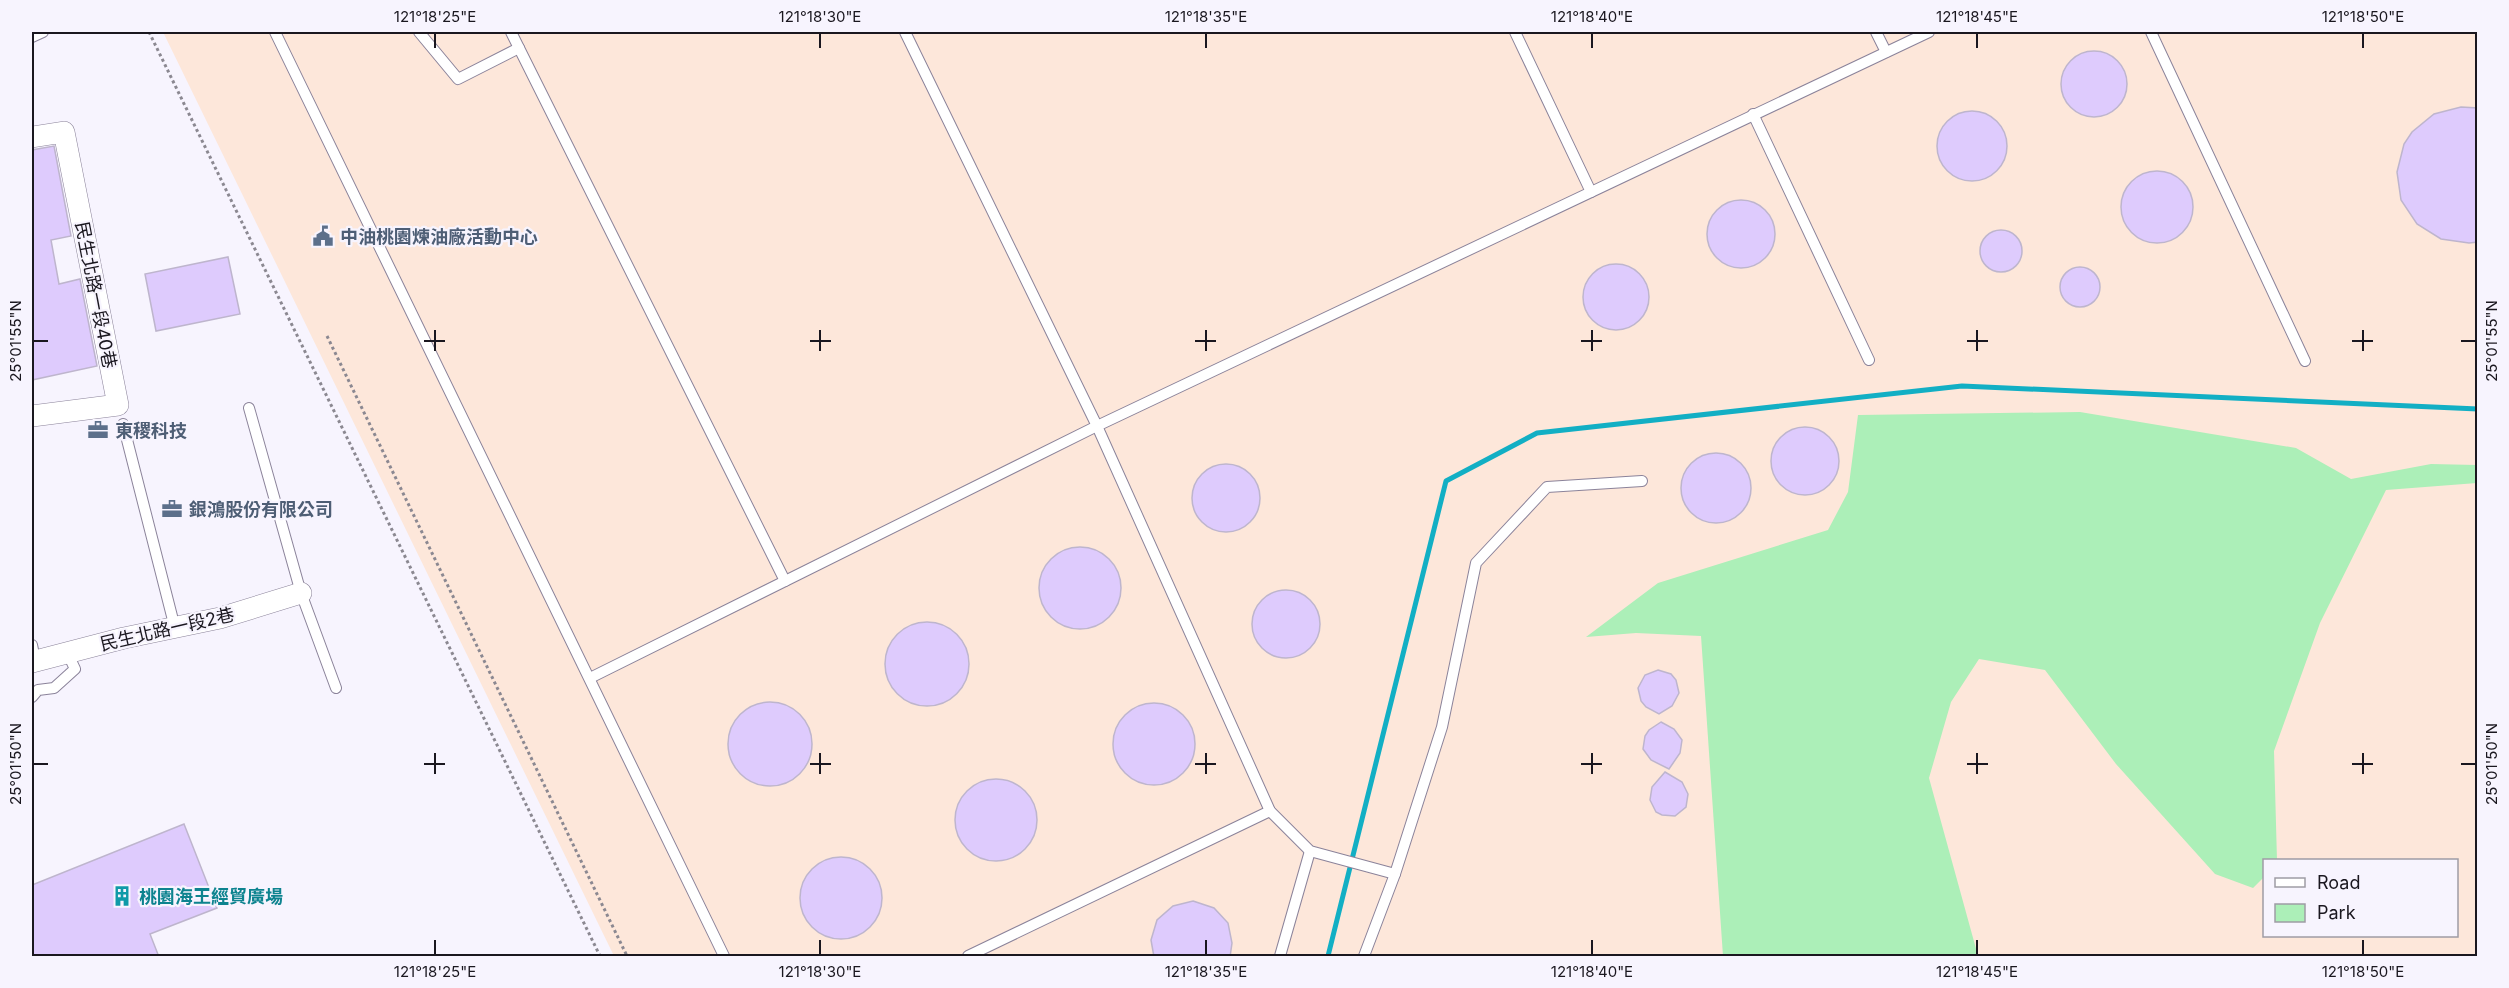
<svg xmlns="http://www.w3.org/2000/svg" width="2509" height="988" viewBox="0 0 2509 988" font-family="Inter,'Noto Sans TC',sans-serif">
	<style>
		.industrial { fill: #fde7da; fill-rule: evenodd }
		.green { fill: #acefb8 }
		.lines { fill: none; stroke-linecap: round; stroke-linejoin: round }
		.stream { stroke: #12afc4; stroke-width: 5 }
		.building { fill: #decbfd; stroke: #beb5cd; stroke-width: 1.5 }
		.service-casing { stroke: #8b839a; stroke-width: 12 }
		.minor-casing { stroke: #8b839a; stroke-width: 22 }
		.path { stroke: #8b8891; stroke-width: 3; stroke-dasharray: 3 3; stroke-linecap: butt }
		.service { stroke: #fff; stroke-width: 10 }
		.minor { stroke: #fff; stroke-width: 21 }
		.ticks { fill: none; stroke: #1a171f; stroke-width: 2 }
		.labels { text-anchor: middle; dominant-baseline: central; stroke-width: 4.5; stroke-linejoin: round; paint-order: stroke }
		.service-label { font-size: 18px; font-weight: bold; fill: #4e5e75; stroke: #f7f4fe; text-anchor: start }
		.street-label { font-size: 18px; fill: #1a171f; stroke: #f7f4fe }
		.culture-label { font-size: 18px; font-weight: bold; fill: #0d838f; stroke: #f7f4fe; text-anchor: start }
		.neatline { fill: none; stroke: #1a171f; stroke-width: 2 }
		.ticks-label { font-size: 15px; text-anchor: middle; fill: #1a171f }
	</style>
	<rect width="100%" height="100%" fill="#f7f4fe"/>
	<path class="industrial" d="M163 32H2477V956H614ZM2264 860H2456V936H2264Z"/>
	<path class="green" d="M2080 412 2296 448 2351 479 2431 464 2477 465V483L2386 490 2320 623 2274 751 2277 860H2264V877L2253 888 2215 874 2116 764 2045 670 1979 659 1951 702 1929 778 1978 956H1723L1701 636 1636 633 1586 637 1658 583 1828 530 1848 492 1858 415Z"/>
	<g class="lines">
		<path class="stream" d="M1328 956 1446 481 1537 433 1962 386 2478 409"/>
	</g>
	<g class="building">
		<circle cx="2094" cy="84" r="33"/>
		<path d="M2461 107 2478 108V242L2469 243 2441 239 2417 224 2401 200 2397 172 2404 144 2412 132 2434 114Z"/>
		<circle cx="1972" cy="146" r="35"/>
		<path d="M54 146 71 236 51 240 59 284 80 279 97 366 32 380V150Z"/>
		<circle cx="2157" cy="207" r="36"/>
		<circle cx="1741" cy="234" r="34"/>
		<circle cx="2001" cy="251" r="21"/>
		<path d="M228 257 240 314 156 331 145 274Z"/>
		<circle cx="1616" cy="297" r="33"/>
		<circle cx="2080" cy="287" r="20"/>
		<circle cx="1805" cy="461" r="34"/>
		<circle cx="1716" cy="488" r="35"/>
		<circle cx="1226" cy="498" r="34"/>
		<circle cx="1080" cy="588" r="41"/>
		<circle cx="1286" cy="624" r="34"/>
		<circle cx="927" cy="664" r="42"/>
		<path d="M1658 670 1671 674 1676 680 1679 693 1672 706 1659 714 1646 707 1641 701 1638 688 1645 675Z"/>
		<circle cx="770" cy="744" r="42"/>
		<circle cx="1154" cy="744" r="41"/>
		<path d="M1661 722 1674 729 1682 740 1680 753 1669 769 1651 760 1643 749 1645 736 1649 730Z"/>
		<path d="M1665 772 1682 782 1688 794 1686 807 1675 816 1662 815 1656 812 1650 800 1652 787Z"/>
		<circle cx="996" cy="820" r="41"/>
		<path d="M184 824 217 908 150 934 159 957H32V885Z"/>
		<circle cx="841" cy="898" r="41"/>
		<path d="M1193 901 1214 908 1228 923 1232 943 1230 957H1154L1151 940 1157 920 1173 906Z"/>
	</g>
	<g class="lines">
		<g class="service-casing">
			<g id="service">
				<path d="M275 32 724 956"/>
				<path d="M419 32 458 79 519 48"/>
				<path d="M511 32 785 581"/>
				<path d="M905 32 1097 426 1270 811 1310 851 1395 874"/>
				<path d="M1515 32 1591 192"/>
				<path d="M1876 32 1886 52"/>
				<path d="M2151 32 2305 361"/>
				<path d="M32 37 43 32"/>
				<path d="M1753 114 1869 360"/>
				<path d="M249 408 301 593 336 688"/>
				<path d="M123 424 175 628"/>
				<path d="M32 645 35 660"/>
				<path d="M590 678 1097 426 1929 32"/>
				<path d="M32 697 38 690 54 688 75 669 67 652"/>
				<path d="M968 956 1270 811"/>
				<path d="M1280 956 1310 851"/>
				<path d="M1364 956 1395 874 1442 727 1476 563 1547 487 1642 481"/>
			</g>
		</g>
		<g class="minor-casing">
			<g id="minor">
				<path d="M32 137 64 132 118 405 32 416"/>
				<path d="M32 662 124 638 220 618 301 593"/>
			</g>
		</g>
		<g class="path">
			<path d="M149 32 600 956"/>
			<path d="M327 336 627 956"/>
		</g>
		<use href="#service" class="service"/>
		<use href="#minor" class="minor"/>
	</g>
	<path class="ticks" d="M435 33V48M820 33V48M1206 33V48M1592 33V48M1977 33V48M2363 33V48M435 330V351M820 330V351M1206 330V351M1592 330V351M1977 330V351M2363 330V351M33 341H48M424 341H445M810 341H831M1195 341H1216M1581 341H1602M1967 341H1988M2352 341H2373M2461 341H2476M435 753V774M820 753V774M1206 753V774M1592 753V774M1977 753V774M2363 753V774M33 764H48M424 764H445M810 764H831M1195 764H1216M1581 764H1602M1967 764H1988M2352 764H2373M2461 764H2476M435 940V955M820 940V955M1206 940V955M1592 940V955M1977 940V955M2363 940V955"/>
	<defs>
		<g id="civic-bare" transform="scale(1.62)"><path d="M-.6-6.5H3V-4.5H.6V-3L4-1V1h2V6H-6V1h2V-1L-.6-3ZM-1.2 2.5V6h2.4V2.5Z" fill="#5c6f8a" stroke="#f7f4fe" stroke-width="2.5" paint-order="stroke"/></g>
		<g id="office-bare" transform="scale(1.62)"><path d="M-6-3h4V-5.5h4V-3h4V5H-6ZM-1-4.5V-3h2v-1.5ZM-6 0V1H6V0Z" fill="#5c6f8a" stroke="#f7f4fe" stroke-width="2.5" paint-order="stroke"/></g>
		<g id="building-bare" transform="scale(1.62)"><path d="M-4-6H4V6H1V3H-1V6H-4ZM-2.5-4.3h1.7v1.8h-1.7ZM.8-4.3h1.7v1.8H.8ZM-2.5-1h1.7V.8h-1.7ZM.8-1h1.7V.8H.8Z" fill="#0f9aa8" stroke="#f7f4fe" stroke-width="2.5" paint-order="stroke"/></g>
	</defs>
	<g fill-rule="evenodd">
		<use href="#civic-bare" x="323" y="236"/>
		<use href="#office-bare" x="98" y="430"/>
		<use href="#office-bare" x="172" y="509"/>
		<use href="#building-bare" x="122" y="896"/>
	</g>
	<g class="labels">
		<g class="service-label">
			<text x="340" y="236">中油桃園煉油廠活動中心</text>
			<text x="115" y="430">東稷科技</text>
			<text x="189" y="509">銀鴻股份有限公司</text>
		</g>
		<g class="street-label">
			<text transform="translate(96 295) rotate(79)">民生北路一段40巷</text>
			<text transform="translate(167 629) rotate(-13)">民生北路一段2巷</text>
		</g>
		<g class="culture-label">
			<text x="139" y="896">桃園海王經貿廣場</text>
		</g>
	</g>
	<rect width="2509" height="988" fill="none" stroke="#f7f4fe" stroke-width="66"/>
	<rect x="2263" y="859" width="195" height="78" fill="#f7f4fe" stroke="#9f9ca5" stroke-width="1.5"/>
	<rect x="2275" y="878" width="30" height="9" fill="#ffffff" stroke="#9f9ca5" stroke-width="1.5"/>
	<text x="2317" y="889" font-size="18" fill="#1a171f">Road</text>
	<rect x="2275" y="904" width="30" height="18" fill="#acefb8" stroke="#9f9ca5" stroke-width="1.5"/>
	<text x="2317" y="919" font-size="18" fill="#1a171f">Park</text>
	<rect x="33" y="33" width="2443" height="922" class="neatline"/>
	<g class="ticks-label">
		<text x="435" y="22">121°18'25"E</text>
		<text x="820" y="22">121°18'30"E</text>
		<text x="1206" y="22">121°18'35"E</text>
		<text x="1592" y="22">121°18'40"E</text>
		<text x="1977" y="22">121°18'45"E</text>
		<text x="2363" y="22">121°18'50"E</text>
		<text transform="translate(16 341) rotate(-90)" y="5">25°01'55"N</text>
		<text transform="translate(2492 341) rotate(-90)" y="5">25°01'55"N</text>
		<text transform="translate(16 764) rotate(-90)" y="5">25°01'50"N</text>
		<text transform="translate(2492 764) rotate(-90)" y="5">25°01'50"N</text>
		<text x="435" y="977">121°18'25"E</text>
		<text x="820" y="977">121°18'30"E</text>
		<text x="1206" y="977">121°18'35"E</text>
		<text x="1592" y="977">121°18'40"E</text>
		<text x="1977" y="977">121°18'45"E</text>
		<text x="2363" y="977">121°18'50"E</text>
	</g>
</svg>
